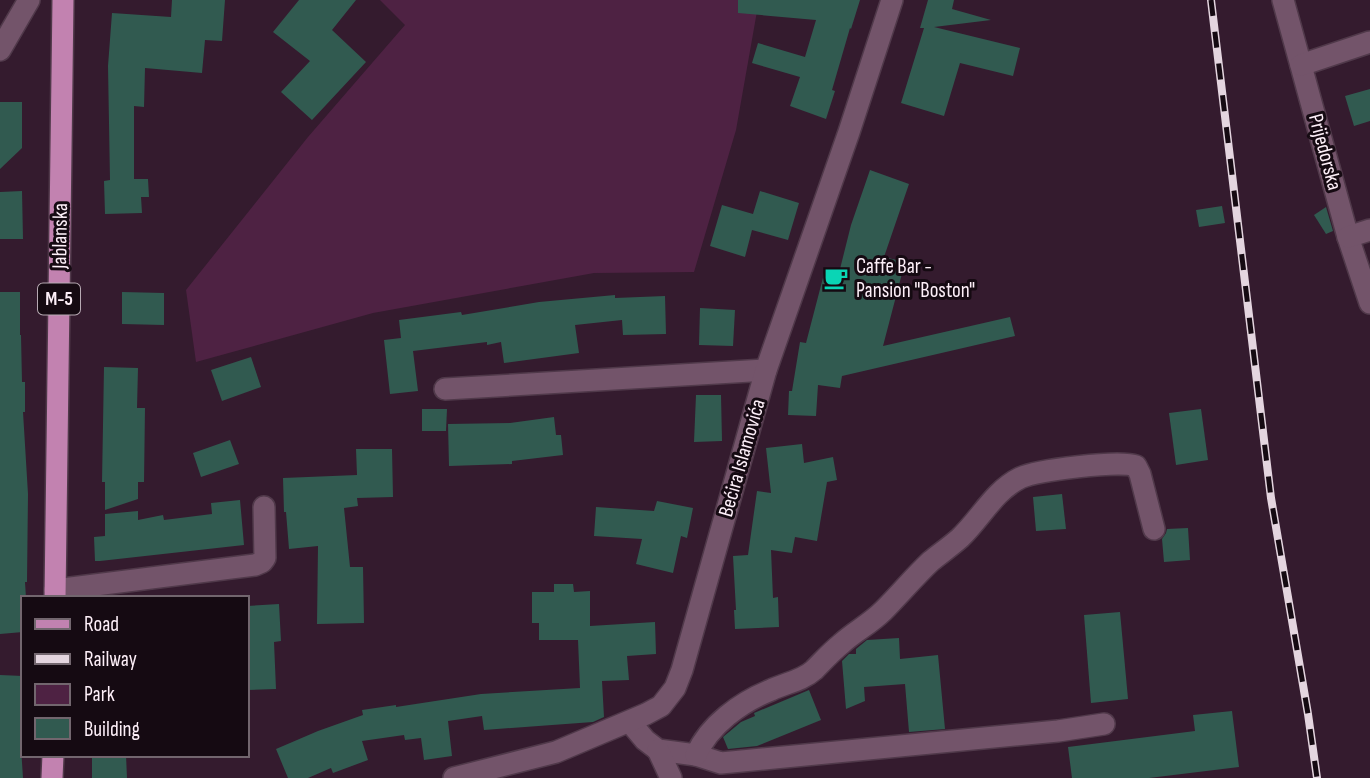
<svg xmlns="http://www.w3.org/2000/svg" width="1370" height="778" viewBox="0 0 1370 778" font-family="'Sofia Sans Condensed',sans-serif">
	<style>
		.green { fill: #4e2243 }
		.building { fill: #315a50 }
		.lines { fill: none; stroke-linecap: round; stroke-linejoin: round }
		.minor-casing { stroke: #50394a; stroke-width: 24 }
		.major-casing { stroke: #50394a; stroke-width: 24 }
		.minor { stroke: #73546a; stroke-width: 21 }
		.major { stroke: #c282b0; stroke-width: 21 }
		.rail-casing { stroke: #e4d5df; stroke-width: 8 }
		.rail { stroke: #150a12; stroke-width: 5; stroke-dasharray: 16; stroke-linecap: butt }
		.labels { text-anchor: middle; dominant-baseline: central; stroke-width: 6; stroke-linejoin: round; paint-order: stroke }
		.shield { fill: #150a12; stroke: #b7aab3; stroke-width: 2 }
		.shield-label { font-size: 19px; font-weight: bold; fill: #fdeff8 }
		.street-label { font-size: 21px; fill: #fdeff8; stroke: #150a12 }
		.poi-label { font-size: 21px; fill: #fdeff8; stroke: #150a12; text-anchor: start }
	</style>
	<rect width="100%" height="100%" fill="#341b2e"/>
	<path class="green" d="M380 0H759L736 130 694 272 594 273 373 313 196 362 186 290 308 137 405 25Z"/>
	<g class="building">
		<path d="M172 0H225L222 41 205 40 202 73 145 68 144 107 134 106V179H148L149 197H141L142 213 105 214 104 181 110 180 108 66 112 13 171 17Z"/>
		<path d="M299 0H356L332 30 366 62 312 120 281 92 310 61 273 32Z"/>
		<path d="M738 0H860L851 29 850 28 832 90 835 91 826 119 790 106 800 77 752 63 758 43 805 57 816 20 738 13Z"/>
		<path d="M928 0H954L952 9 991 20 934 27 1020 48 1013 76 960 63 944 116 901 103 924 28H920Z"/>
		<path d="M1370 89V121L1354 126 1345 96Z"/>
		<path d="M0 102H22V148L0 169Z"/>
		<path d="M870 170 909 184 884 257 905 262 883 346 1010 317 1015 336 842 376 840 388 818 385 816 416 788 415 789 391H792L800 342 806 343 825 270 839 273 851 225Z"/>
		<path d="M22 191 23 239H0V192Z"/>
		<path d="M760 191 799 203 788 240 752 230 745 257 710 246 722 205 753 214Z"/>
		<path d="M1222 206 1225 223 1199 227 1196 210Z"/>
		<path d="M1326 207 1333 231 1326 234 1314 215Z"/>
		<path d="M0 292H20V335H21L22 382H25V412H23L28 494 27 582H25L26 598H23V632L0 634Z"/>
		<path d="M122 292 164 293V325L122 324Z"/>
		<path d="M615 295V298L665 296 666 334 623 335 622 320 575 325 579 353 504 363 501 342 487 345V342L413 351 418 391 390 394 384 340 401 338 399 320 461 312 462 315 539 302Z"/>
		<path d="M700 308 735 310 733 346 699 345Z"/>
		<path d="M251 357 261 387 222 401 211 370Z"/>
		<path d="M104 367 138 368 137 408H145L144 482H138V499L105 510V482H102Z"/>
		<path d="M696 395H721L722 441 694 442Z"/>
		<path d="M422 409H447L446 431H422Z"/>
		<path d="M1201 409 1208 460 1176 465 1169 413Z"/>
		<path d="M554 417 556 435H561L563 455 512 461V464L449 466 448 424 510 423Z"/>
		<path d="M230 440 239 464 201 477 193 453Z"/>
		<path d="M802 444 804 463 833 457 837 480 827 482 817 541 795 537 792 553 771 550 773 598 778 597 779 627 735 629 734 610H736L733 556 748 555 757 491 771 493 766 448Z"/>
		<path d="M356 449H392L393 497 357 498 358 506 344 508 350 567H363L364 623 317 624 318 546 289 549 286 512H284L283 478 357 475Z"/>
		<path d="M1062 494 1066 529 1036 531 1033 497Z"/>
		<path d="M240 500 244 545 100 561H95L94 537 105 536V514L138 511V520L163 515 164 520 212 514 211 503Z"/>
		<path d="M657 501 693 508 687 538 681 536 673 573 636 564 642 539 594 536 596 507 654 511Z"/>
		<path d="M1188 528 1190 560 1164 562 1162 539 1166 533 1167 529Z"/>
		<path d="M554 584H573L574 592 590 591V626L655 622 656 654 627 656 629 680 602 681 604 717 593 722 484 730 482 716 448 721 452 756 424 760 421 738 405 740 404 735 362 741 368 760 333 773 331 768 308 778H288L276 749 318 731 363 715 362 710 396 705V707L481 694 580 688 578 640H539V623H532V592H554Z"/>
		<path d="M279 604 281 641 274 642 276 689 247 690V606Z"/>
		<path d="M1120 612 1128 699 1091 703 1084 615Z"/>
		<path d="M899 638 900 659 938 655 945 729 909 732 905 684 864 687 865 701 846 709 842 661 849 654H856V649L867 640Z"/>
		<path d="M0 675 23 676V747H21L23 778H0Z"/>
		<path d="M809 690 821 720 757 746 728 749 723 737 741 722 755 716 754 713Z"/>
		<path d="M1232 711 1239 767 1149 778H1072L1068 747 1195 731 1193 715Z"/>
		<path d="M92 755H126L127 778H92Z"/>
	</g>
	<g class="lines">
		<g class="minor-casing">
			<g id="minor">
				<path d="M1283 0 1348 237 1370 303"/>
				<path d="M0 50 29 0"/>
				<path d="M1301 65 1370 42"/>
				<path d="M1348 237 1370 230"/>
				<path d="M445 389 766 370"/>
				<path d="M55 590 255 565 262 562 265 558 264 507"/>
				<path d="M630 722 645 740 658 750 696 755 721 763 1058 731 1104 724"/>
				<path d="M658 750 671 778"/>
				<path d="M696 755C709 725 741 702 771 690 785 683 802 681 814 670 823 661 831 652 841 644 854 632 870 624 883 611 899 595 914 577 931 561 941 553 951 546 960 538 981 518 994 491 1020 478 1037 470 1119 460 1136 466L1140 474 1154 529"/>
				<path d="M454 778 556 752 646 714 661 706 675 688 682 670 766 370 849 132 892 0"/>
			</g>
		</g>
		<g class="major-casing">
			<g id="major">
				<path d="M55 598 63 0"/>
				<path d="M52 778 53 755"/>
			</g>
		</g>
		<use href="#minor" class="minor"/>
		<use href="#major" class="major"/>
		<g class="rail-casing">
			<path id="rail" d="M1211 0 1271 498 1308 714 1317 778"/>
		</g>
		<use href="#rail" class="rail"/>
	</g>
	<defs>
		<g id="cafe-bare" transform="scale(1.89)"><path d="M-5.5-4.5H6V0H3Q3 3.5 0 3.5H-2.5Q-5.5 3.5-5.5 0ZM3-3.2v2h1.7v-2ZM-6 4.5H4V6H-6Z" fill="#0ad5b5" stroke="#150a12" stroke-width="2.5" paint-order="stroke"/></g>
	</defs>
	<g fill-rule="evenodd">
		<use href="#cafe-bare" x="836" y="278"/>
	</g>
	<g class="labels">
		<rect class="shield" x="38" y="283.5" width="42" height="31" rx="5"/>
		<g class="shield-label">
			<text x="59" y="299">M-5</text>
		</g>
		<g class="street-label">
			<text transform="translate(1325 152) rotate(75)">Prijedorska</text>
			<text transform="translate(60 236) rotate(-89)">Jablanska</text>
			<text transform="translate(742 458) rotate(-74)">Bećira Islamovića</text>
		</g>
		<g class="poi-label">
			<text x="856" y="266">Caffe Bar -<tspan x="856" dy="24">Pansion "Boston"</tspan></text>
		</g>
	</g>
	<rect x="21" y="596" width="228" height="161" fill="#150a12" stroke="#72666e" stroke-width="2"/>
	<rect x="35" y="619" width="35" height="10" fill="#c282b0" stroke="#72666e" stroke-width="2"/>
	<text x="84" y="631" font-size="21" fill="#fdeff8">Road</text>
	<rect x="35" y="654" width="35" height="10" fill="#e4d5df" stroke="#72666e" stroke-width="2"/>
	<text x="84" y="666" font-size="21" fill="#fdeff8">Railway</text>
	<rect x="35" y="684" width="35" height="21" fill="#4e2243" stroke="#72666e" stroke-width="2"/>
	<text x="84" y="701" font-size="21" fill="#fdeff8">Park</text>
	<rect x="35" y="718" width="35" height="21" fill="#315a50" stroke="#72666e" stroke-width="2"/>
	<text x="84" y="736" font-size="21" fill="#fdeff8">Building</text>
</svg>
